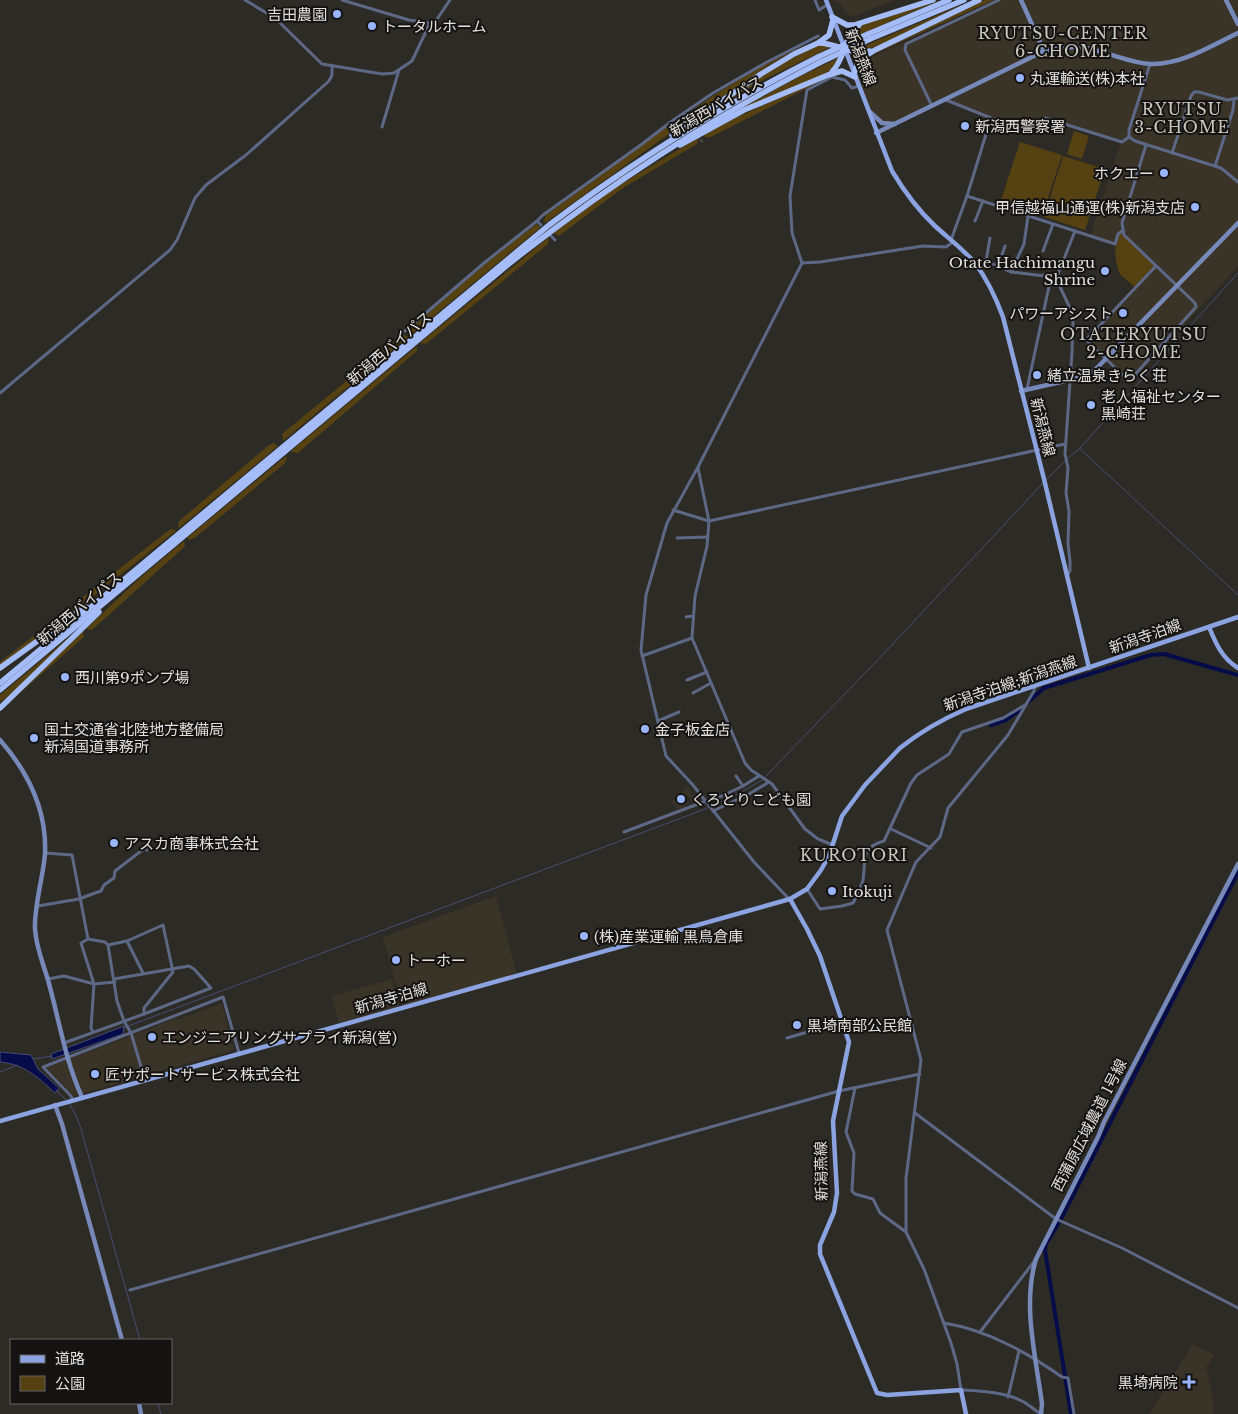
<svg xmlns="http://www.w3.org/2000/svg" width="1238" height="1414" viewBox="0 0 1238 1414" font-family="'Libre Baskerville','Noto Sans JP',serif">
	<style>
		.built { fill: #393328 }
		.green { fill: #554111 }
		.water { fill: #060c49; stroke: #484c75 }
		.lines { fill: none; stroke-linecap: round; stroke-linejoin: round }
		.stream { stroke: #484c75; stroke-width: 1 }
		.canal { stroke: #060c49; stroke-width: 4 }
		.street-tunnel { stroke: #484640; stroke-width: 3; stroke-dasharray: 3 1.5; stroke-linecap: butt }
		.street { stroke: #5c6885; stroke-width: 3 }
		.secondary { stroke: #7789b9; stroke-width: 4.5 }
		.primary { stroke: #8ca3e1; stroke-width: 4.5 }
		.highway { stroke: #a4bcf7; stroke-width: 5.5 }
		.highway-bridge { stroke: #a4bcf7; stroke-width: 5.5 }
		.poi-dot { fill: #99b5fd; stroke: #141311; stroke-width: 2 }
		.labels { text-anchor: middle; dominant-baseline: central; stroke-width: 4; stroke-linejoin: round; paint-order: stroke }
		.poi-label { font-size: 15px; fill: #e2e0dc; stroke: #141311; text-anchor: start }
		.street-label { font-size: 15px; fill: #e2e0dc; stroke: #141311 }
		.neighbourhood-label { font-size: 16px; letter-spacing: 1px; fill: #c9c6be; stroke: #141311 }
	</style>
	<rect width="100%" height="100%" fill="#2d2b25"/>
	<g class="built">
		<path d="M833 0H895L854 16H850L845 12 841 4Z"/>
		<path d="M999 0H1238V266L1131 383 1086 340 1156 266 1115 244 1090 236 1121 142 1045 118 1025 130 946 100 896 125 880 123 873 119 859 86 856 64Z"/>
		<path d="M688 787 691 790 690 795H697L699 797 700 801 695 804 692 802 691 798 688 797 685 800 687 803 678 810 671 802Z"/>
		<path d="M496 896 517 974 402 1006 383 937Z"/>
		<path d="M392 979 399 1007 339 1023 331 996Z"/>
		<path d="M222 1003 234 1050 74 1096 46 1067 134 1035 175 1018 180 1019Z"/>
		<path d="M1193 1344 1215 1355 1206 1367 1213 1399V1414H1149Z"/>
	</g>
	<g class="green">
		<path d="M940 0 849 39 856 28 870 22Z"/>
		<path d="M985 0H994L861 60Z"/>
		<path d="M966 3C941 15 881 51 855 50Z"/>
		<path d="M807 43 769 65 691 118V111C727 85 767 63 807 43Z"/>
		<path d="M819 45 833 46 765 79 705 114C743 89 778 63 819 45Z"/>
		<path d="M840 57 832 69 823 75 724 118 793 80Z"/>
		<path d="M831 76 711 137 707 138 702 135 737 117Z"/>
		<path d="M679 118H683L687 121 545 223 544 220 546 215Z"/>
		<path d="M1074 131 1089 136 1082 159 1067 154Z"/>
		<path d="M698 138 697 144 623 188 559 236 553 233 616 187Z"/>
		<path d="M1020 142 1062 155 1042 216 1000 203Z"/>
		<path d="M1063 156 1105 169 1085 230 1044 217Z"/>
		<path d="M537 224 541 227 412 334 411 331 412 327 500 251Z"/>
		<path d="M1122 231 1156 267 1136 288C1131 283 1124 279 1120 274 1115 265 1112 237 1122 231Z"/>
		<path d="M549 237 548 244 542 249 426 344 420 343Z"/>
		<path d="M405 335 408 337 283 441 282 434 396 340Z"/>
		<path d="M417 346V351L298 453 292 452 291 451Z"/>
		<path d="M274 443 278 446 179 528 178 525 179 521 269 445Z"/>
		<path d="M286 456 287 459 285 463 195 538 189 540 187 538Z"/>
		<path d="M173 529 176 531 73 612V605L169 530Z"/>
		<path d="M184 541 185 546 181 550 92 630 86 629 141 577Z"/>
		<path d="M65 612 70 614 0 665V662Z"/>
		<path d="M83 631 84 637 6 705Z"/>
		<path d="M73 634 16 690 0 702V695Z"/>
	</g>
	<g class="water">
		<path d="M124 1026 123 1034 52 1059 51 1054Z"/>
		<path d="M0 1052 31 1055 38 1069 59 1088 55 1093C38 1077 24 1064 0 1062Z"/>
	</g>
	<g class="lines">
		<g class="stream">
			<path d="M1080 449 1238 595"/>
			<path d="M1068 458 1079 449 1238 273"/>
			<path d="M1047 479 1065 461"/>
			<path d="M765 777 890 647 1044 482"/>
			<path d="M123 1028 705 809 740 793 762 780"/>
			<path d="M34 1059 52 1056"/>
			<path d="M0 1072 17 1065"/>
			<path d="M56 1090 66 1100"/>
			<path d="M69 1103 76 1115 81 1129 140 1340"/>
			<path d="M158 1403 161 1414"/>
		</g>
		<g class="canal">
			<path d="M1028 702 1044 688 1151 655 1164 654 1238 675"/>
			<path d="M991 725 1006 720 1024 707"/>
			<path d="M1071 1414 1045 1250 1046 1244 1061 1219 1238 872"/>
		</g>
		<path class="street-tunnel" d="M698 136 703 143"/>
		<g class="street">
			<path d="M245 0 275 18 322 64 382 74 394 73 412 61 430 23 435 22 450 0"/>
			<path d="M342 0 409 20 430 23"/>
			<path d="M815 0 819 10 827 5"/>
			<path d="M946 100 991 118 1025 130 1045 118 1122 142 1129 137"/>
			<path d="M932 106 905 50 906 44 999 0"/>
			<path d="M684 113 688 118"/>
			<path d="M382 127 399 70"/>
			<path d="M1129 137 1135 141 1221 168 1238 182"/>
			<path d="M1129 137V130L1150 64"/>
			<path d="M1146 145 1122 223 1124 235 1195 303 1196 307 1131 379 1128 380 1086 340 1156 266"/>
			<path d="M1172 153 1191 96 1194 92H1199L1227 100 1238 98"/>
			<path d="M1215 166 1233 110 1234 100"/>
			<path d="M967 196 1115 244 1118 234 1122 231"/>
			<path d="M537 221 541 225"/>
			<path d="M975 221 983 201"/>
			<path d="M551 236 555 240"/>
			<path d="M951 240 967 196 991 118"/>
			<path d="M1043 251 1053 224"/>
			<path d="M986 261 990 238"/>
			<path d="M802 263 820 262 923 246 946 247 953 242"/>
			<path d="M975 263 984 260 1011 272 1045 276 1053 280 1060 287 1071 310 1073 321 1072 352 1065 454 1068 468 1066 493 1069 511 1068 543 1070 561V571L1067 576"/>
			<path d="M998 266 1005 246"/>
			<path d="M1011 272 1024 244 1028 216"/>
			<path d="M1043 275 1058 274 1075 231"/>
			<path d="M1073 328 1095 331"/>
			<path d="M405 331 484 263 537 221 543 215 642 144 672 121 713 93 767 62 818 36"/>
			<path d="M1027 389 1048 291 1050 284 1058 274"/>
			<path d="M0 393 170 250 177 240 195 198 206 185 246 155 329 81 332 75V66"/>
			<path d="M698 468 709 521 707 546 695 596 692 638 745 763 751 770 772 784 805 829 818 839 833 845"/>
			<path d="M673 510 709 521 1065 444"/>
			<path d="M677 538 708 537"/>
			<path d="M686 617 693 616"/>
			<path d="M642 656 692 638"/>
			<path d="M687 680 707 672"/>
			<path d="M1035 686 1034 691 1008 735 948 808 940 837 916 862 887 930 921 1060 906 1178V1232L924 1269 951 1343 957 1364 961 1390C981 1391 1006 1392 1024 1402 1030 1406 1035 1410 1041 1414"/>
			<path d="M693 693 711 683"/>
			<path d="M658 721 679 712"/>
			<path d="M736 776 743 786 759 776"/>
			<path d="M713 811 749 794 769 782"/>
			<path d="M891 829 931 848"/>
			<path d="M624 832 706 801 722 796 743 786"/>
			<path d="M45 853 72 855 88 939 105 942 108 945 127 941 163 925 173 972 144 1008V1014L64 1043"/>
			<path d="M807 889 820 909 842 906 853 903C857 895 861 888 863 880 866 861 860 847 884 841L911 783 917 775 949 754 962 732 1003 718 1025 705"/>
			<path d="M789 899 754 862 692 784 666 756 641 650 646 595 667 523 698 467 801 265 802 263 792 233 790 196 807 90 832 77 845 80 852 88 859 86"/>
			<path d="M38 906 79 899 95 893 101 891 104 885 114 878 115 871 145 848 147 850"/>
			<path d="M88 939 81 943 94 984 91 1028 93 1032"/>
			<path d="M127 941 143 973"/>
			<path d="M108 945 117 1001 124 1021 131 1033 145 1080"/>
			<path d="M48 979 64 976 94 984 115 982"/>
			<path d="M114 979 189 966 194 969 211 988 144 1014"/>
			<path d="M787 1038 842 1022"/>
			<path d="M855 1088 846 1132 854 1153 852 1191 855 1194 873 1199 880 1213 906 1232"/>
			<path d="M73 1100 71 1096 43 1067 223 997 239 1053"/>
			<path d="M915 1113 1056 1219 1122 1248 1238 1308"/>
			<path d="M130 1290 839 1091 920 1074"/>
			<path d="M944 1323C987 1330 1026 1352 1062 1377L1068 1378 1074 1414"/>
			<path d="M980 1332 1036 1259"/>
			<path d="M1008 1397 1019 1351"/>
		</g>
		<g class="secondary">
			<path d="M1021 0 1044 51"/>
			<path d="M1226 0 1238 24"/>
			<path d="M870 112 882 123 895 124"/>
			<path d="M876 133 1044 51C1061 47 1077 45 1094 50 1113 54 1131 63 1151 64 1181 65 1211 46 1238 33"/>
			<path d="M1021 391 1078 378 1095 370 1238 223"/>
			<path d="M0 740C28 772 47 810 45 854 43 878 34 906 35 929 36 947 43 963 48 980 59 1019 65 1060 82 1097"/>
			<path d="M55 1105 62 1124 122 1340"/>
			<path d="M139 1403 141 1414"/>
			<path d="M1041 1414 1042 1404C1036 1357 1022 1305 1036 1259L1098 1137 1104 1122 1238 864"/>
		</g>
		<g class="primary">
			<path d="M826 0 892 171C904 191 918 210 935 226 948 238 963 249 975 263 987 279 996 298 1003 317L1044 479 1089 668"/>
			<path d="M1209 627C1216 644 1222 658 1238 668"/>
			<path d="M790 899 807 929 820 956 849 1042 833 1121 837 1193 834 1212 820 1245V1254L877 1393 887 1395 961 1390 966 1414"/>
			<path d="M0 1121 790 899 807 889 821 870 829 856 842 816 865 785 900 748C920 732 943 719 966 709L1238 617"/>
		</g>
		<g class="highway">
			<path d="M832 17 847 25H854L933 0"/>
			<path d="M868 34 949 0"/>
			<path d="M870 39 964 0"/>
			<path d="M819 43C837 43 852 56 870 51"/>
			<path d="M832 72C846 58 843 37 859 25"/>
			<path d="M854 74 859 60 875 50 979 0"/>
			<path d="M672 135 761 74 794 54 818 43 829 35 833 20"/>
			<path d="M680 145 744 110 828 75 842 71 855 77"/>
			<path d="M0 668 86 606"/>
			<path d="M0 683 549 225C634 161 723 105 818 57"/>
			<path d="M0 690 510 263C610 184 707 120 821 62"/>
			<path d="M0 708 99 612"/>
		</g>
		<g class="highway-bridge">
			<path d="M818 57 868 34"/>
			<path d="M821 62 870 39"/>
		</g>
	</g>
	<g class="poi-dot">
		<circle cx="337" cy="14" r="5"/>
		<circle cx="372" cy="26" r="5"/>
		<circle cx="1020" cy="78" r="5"/>
		<circle cx="965" cy="126" r="5"/>
		<circle cx="1164" cy="173" r="5"/>
		<circle cx="1195" cy="207" r="5"/>
		<circle cx="1105" cy="271" r="5"/>
		<circle cx="1123" cy="313" r="5"/>
		<circle cx="1037" cy="375" r="5"/>
		<circle cx="1091" cy="405" r="5"/>
		<circle cx="65" cy="677" r="5"/>
		<circle cx="645" cy="729" r="5"/>
		<circle cx="34" cy="738" r="5"/>
		<circle cx="681" cy="799" r="5"/>
		<circle cx="114" cy="843" r="5"/>
		<circle cx="832" cy="891" r="5"/>
		<circle cx="584" cy="936" r="5"/>
		<circle cx="396" cy="960" r="5"/>
		<circle cx="797" cy="1025" r="5"/>
		<circle cx="152" cy="1037" r="5"/>
		<circle cx="95" cy="1074" r="5"/>
		<path d="M1186.5 1374.5h5v5h5v5h-5v5h-5v-5h-5v-5h5z"/>
	</g>
	<g class="labels">
		<g class="poi-label">
			<text x="327" y="14" text-anchor="end">吉田農園</text>
			<text x="382" y="26">トータルホーム</text>
			<text x="1030" y="78">丸運輸送(株)本社</text>
			<text x="975" y="126">新潟西警察署</text>
			<text x="1154" y="173" text-anchor="end">ホクエー</text>
			<text x="1185" y="207" text-anchor="end">甲信越福山通運(株)新潟支店</text>
			<text x="1095" y="262" text-anchor="end">Otate Hachimangu<tspan x="1095" dy="17">Shrine</tspan></text>
			<text x="1113" y="313" text-anchor="end">パワーアシスト</text>
			<text x="1047" y="375">緒立温泉きらく荘</text>
			<text x="1101" y="396">老人福祉センター<tspan x="1101" dy="17">黒崎荘</tspan></text>
			<text x="75" y="677">西川第9ポンプ場</text>
			<text x="44" y="729">国土交通省北陸地方整備局<tspan x="44" dy="17">新潟国道事務所</tspan></text>
			<text x="655" y="729">金子板金店</text>
			<text x="691" y="799">くろとりこども園</text>
			<text x="124" y="843">アスカ商事株式会社</text>
			<text x="842" y="891">Itokuji</text>
			<text x="594" y="936">(株)産業運輸 黒鳥倉庫</text>
			<text x="406" y="960">トーホー</text>
			<text x="807" y="1025">黒埼南部公民館</text>
			<text x="162" y="1037">エンジニアリングサプライ新潟(営)</text>
			<text x="105" y="1074">匠サポートサービス株式会社</text>
			<text x="1178" y="1382" text-anchor="end">黒埼病院</text>
		</g>
		<g class="street-label">
			<text transform="translate(861 57) rotate(69)">新潟燕線</text>
			<text transform="translate(716 106) rotate(-30)">新潟西バイパス</text>
			<text transform="translate(389 348) rotate(-40)">新潟西バイパス</text>
			<text transform="translate(1043 427) rotate(76)">新潟燕線</text>
			<text transform="translate(79 608) rotate(-40)">新潟西バイパス</text>
			<text transform="translate(1145 636) rotate(-19)">新潟寺泊線</text>
			<text transform="translate(1010 683) rotate(-19)">新潟寺泊線;新潟燕線</text>
			<text transform="translate(391 998) rotate(-16)">新潟寺泊線</text>
			<text transform="translate(1089 1125) rotate(-63)">西蒲原広域農道 1号線</text>
			<text transform="translate(821 1171) rotate(-91)">新潟燕線</text>
		</g>
		<g class="neighbourhood-label">
			<text x="1063" y="33">RYUTSU-CENTER<tspan x="1063" dy="18">6-CHOME</tspan></text>
			<text x="1182" y="109">RYUTSU<tspan x="1182" dy="18">3-CHOME</tspan></text>
			<text x="1134" y="334">OTATERYUTSU<tspan x="1134" dy="18">2-CHOME</tspan></text>
			<text x="854" y="855">KUROTORI</text>
		</g>
	</g>
	<rect x="10" y="1339" width="162" height="65" fill="#141311" stroke="#666562"/>
	<rect x="20" y="1355" width="25" height="8" fill="#8ca3e1" stroke="#666562"/>
	<text x="55" y="1364" font-size="15" fill="#e2e0dc">道路</text>
	<rect x="20" y="1376" width="25" height="15" fill="#554111" stroke="#666562"/>
	<text x="55" y="1389" font-size="15" fill="#e2e0dc">公園</text>
</svg>
